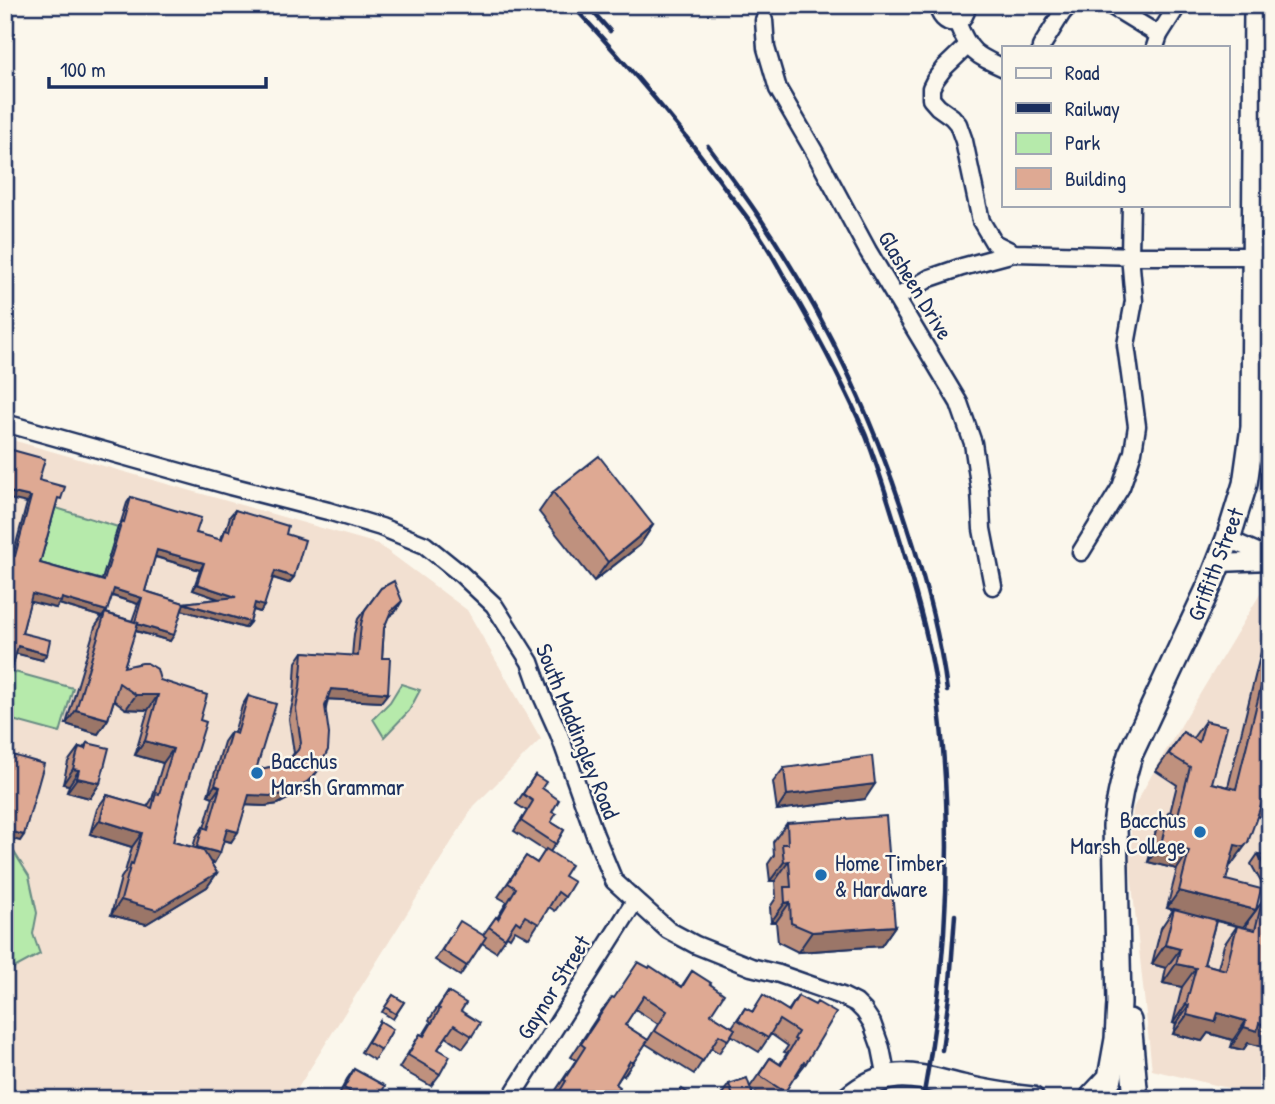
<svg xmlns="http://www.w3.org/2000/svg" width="1275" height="1104" viewBox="0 0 1275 1104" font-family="'Patrick Hand',sans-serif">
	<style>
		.built { fill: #f2e0d1 }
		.green { fill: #b6eaab; stroke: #688c84; stroke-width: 2 }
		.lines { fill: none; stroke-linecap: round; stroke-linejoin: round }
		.street-casing { stroke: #1b2f5e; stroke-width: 21 }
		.secondary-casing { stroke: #1b2f5e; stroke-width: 28 }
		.street { stroke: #fbf7ec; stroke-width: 16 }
		.secondary { stroke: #fbf7ec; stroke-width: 23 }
		.rail { stroke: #1b2f5e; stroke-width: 4.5 }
		.wall { fill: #bf917e; stroke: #1b2f5e; stroke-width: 2; fill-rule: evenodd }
		.shaded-wall { fill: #9b7667; stroke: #1b2f5e; stroke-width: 2 }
		.building { fill: #dea993; stroke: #1b2f5e; stroke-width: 2 }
		.poi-dot { fill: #1f6fb2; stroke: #fbf7ec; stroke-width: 2.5 }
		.labels { text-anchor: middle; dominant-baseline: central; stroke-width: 5; stroke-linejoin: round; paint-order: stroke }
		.street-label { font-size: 23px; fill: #1b2f5e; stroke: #fbf7ec }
		.poi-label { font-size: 23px; fill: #1b2f5e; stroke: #fbf7ec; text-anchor: start }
	</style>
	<rect width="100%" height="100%" fill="#fbf7ec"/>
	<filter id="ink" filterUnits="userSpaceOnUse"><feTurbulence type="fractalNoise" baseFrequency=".0143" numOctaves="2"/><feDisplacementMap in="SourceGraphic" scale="14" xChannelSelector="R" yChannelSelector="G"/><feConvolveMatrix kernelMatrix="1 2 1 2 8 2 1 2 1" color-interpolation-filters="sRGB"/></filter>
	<g filter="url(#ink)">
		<g class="built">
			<path d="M5 438 378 544 467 610 541 739 474 806 291 1099H5Z"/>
			<path d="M1262 591H1270V1098L1152 1070 1129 856 1133 808 1162 757Z"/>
		</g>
		<g class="green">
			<path d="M53 507 118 527 101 583 38 564Z"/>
			<path d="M11 671 73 688 60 733 5 718V692Z"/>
			<path d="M401 684 420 690 409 711 384 737 373 719 390 702Z"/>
			<path d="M5 846 14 852 29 876 37 913 33 934 40 954 5 973Z"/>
		</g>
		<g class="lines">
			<g class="street-casing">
				<g id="street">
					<path d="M938 5C940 28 966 28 967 5"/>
					<path d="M1110 5 1159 35"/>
					<path d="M764 20 766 48 778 89 814 151 868 251 959 403 973 443 980 490 982 529 993 586"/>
					<path d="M957 22C969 52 975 55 1004 68"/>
					<path d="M967 46 944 68 935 80 931 88V99L938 107 952 117 958 124 964 141 981 221 994 243 1014 253 1140 256H1254"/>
					<path d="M1041 47 1062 13 1069 5"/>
					<path d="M1155 47 1159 35 1178 5"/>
					<path d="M896 298 930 278 962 267 1014 253"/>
					<path d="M5 423 230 486 328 511 381 527 425 545 461 574 494 605 530 662 542 696 559 734 595 835 614 881 668 930 696 945 751 967 779 974 842 996 856 1003 864 1011 872 1023 881 1048 887 1078"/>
					<path d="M1228 539 1260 553 1270 555"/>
					<path d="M1081 552 1121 487 1133 452 1137 426 1126 345 1134 301 1130 255 1131 205"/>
					<path d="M1219 563 1270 561"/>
					<path d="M510 1099 635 901"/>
				</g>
			</g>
			<g class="secondary-casing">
				<g id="secondary">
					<path d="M1129 1021 1136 1099"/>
					<path d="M1093 1096 1110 1078 1117 1039 1119 1003 1115 826C1118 801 1123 779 1130 755L1209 587 1228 539 1245 484 1253 427 1256 5"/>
					<path d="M848 1099C889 1064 916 1076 962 1087 985 1092 1009 1096 1032 1099"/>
				</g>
			</g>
			<use href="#street" class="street"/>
			<use href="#secondary" class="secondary"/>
			<g class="rail">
				<path d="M572 5C628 65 682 128 730 195 741 209 752 223 762 239 774 257 784 277 795 296 820 340 846 389 866 436 881 475 893 516 905 556 917 598 930 642 936 685 955 822 948 963 923 1099"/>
				<path d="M587 5 610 31"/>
				<path d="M708 146C725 169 742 191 758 215 822 309 871 413 906 521 924 576 940 633 947 691"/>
				<path d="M942 1050 949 996 955 915"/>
			</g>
		</g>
		<g class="wall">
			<path d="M39 480 57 505H56L40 563 102 580 118 527 121 522 127 503 131 497 196 533 220 540 221 536 226 530 230 516 235 510 286 534 294 577 289 583 273 578 260 612 253 610 250 622 245 628 182 610 170 641 135 631 124 667 160 680 200 720 173 842 193 847 196 837 203 827 204 828 213 797 208 795 224 742 231 732 234 733 242 706 248 696 256 770 275 766 289 760 294 753 289 719 294 696 296 662 303 652 352 656 354 634 358 619 381 588 396 611 388 617 384 628 382 658 381 702 328 699 310 782 301 792 278 804 265 806 246 805 231 842 224 840 214 863 210 862 217 873 207 887 146 924 111 915 121 878 125 872 132 847 90 834 97 809 107 795 147 807 152 799 163 763 135 755 148 710 126 709 114 700 108 719 98 734 66 724 95 627 102 617 59 604 56 608 30 601 22 633 42 660 16 653 5 693V570L8 561 13 555 27 503ZM155 557 200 570 193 590 219 599 183 603 145 591ZM112 596 138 604 132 621 106 613Z"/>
			<path d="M553 492 653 525 640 545 594 581 539 512Z"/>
			<path d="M1270 637V819L1257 816 1231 865H1230L1226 880 1256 910 1243 927 1246 928 1248 921 1262 902 1270 903V1049L1248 1043 1243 1050 1231 1047 1233 1040 1208 1033 1202 1041 1173 1034 1176 1024 1173 1023 1182 987 1163 983 1166 968 1152 964 1161 928 1173 910 1167 908 1177 869 1148 862 1156 830 1169 812 1170 813 1177 785 1156 771 1183 732 1193 738 1205 721 1212 783 1228 787 1262 648ZM1216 921 1237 926 1224 945 1218 968 1204 964Z"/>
			<path d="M87 743 100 783 90 798 67 792 69 785 63 784 68 762 79 747 83 748Z"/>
			<path d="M784 768 865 799 777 810 773 782Z"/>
			<path d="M535 775 552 812 551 822 564 830 550 852 564 876 565 897 555 911 549 907 529 938 515 930 510 938 507 936 496 952 482 943 460 976 435 960 454 931 483 935 496 917 497 918 507 902 498 897 526 856 537 863 545 851 514 831 527 811 516 804Z"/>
			<path d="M787 823 895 926 881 946 798 952 778 942 776 922H771L770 907 776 898 775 881H770L768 864 774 855 773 842Z"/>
			<path d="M1258 854 1270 857V898L1251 864Z"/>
			<path d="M649 968 681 987 692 971 710 984 711 1014 732 1027 745 1008 752 1012 763 995 788 1011 798 996 806 1063 796 1076 795 1075 780 1099H766L751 1089 754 1099H723L722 1094 729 1084 750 1087 770 1058 780 1064 787 1053 784 1052 788 1046 771 1034 759 1052 731 1035 719 1053 711 1048 694 1074 646 1044V1043L624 1076 622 1075 616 1084 613 1099H554L557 1095 554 1093 576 1060 571 1057 602 1010 614 998ZM635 1009 658 1024 648 1040 625 1025Z"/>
			<path d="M448 992 461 1011 472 1036 463 1048 446 1037 438 1049 440 1074 431 1086 399 1068 420 1034 423 1035 431 1022 429 1020Z"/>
			<path d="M393 995 404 1002 393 1019 382 1012Z"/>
			<path d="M380 1021 381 1050 374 1060 361 1052Z"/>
			<path d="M354 1069 378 1099 337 1098 347 1079Z"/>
		</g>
		<g class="shaded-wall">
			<path d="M5 491 31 497 27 503 5 498Z"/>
			<path d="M653 525 640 545 594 581 608 562Z"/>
			<path d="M157 550 204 563 200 570 153 556Z"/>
			<path d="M275 571 294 577 289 583 271 577Z"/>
			<path d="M197 584 236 597 231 603 193 590Z"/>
			<path d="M114 589 142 598 138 604 110 595Z"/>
			<path d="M32 594 62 598 107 611 104 617 105 613 102 617 59 604 56 608 27 601Z"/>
			<path d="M402 601 396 611 384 620 391 611Z"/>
			<path d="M183 603 250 622 245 628 178 609Z"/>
			<path d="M255 603 264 606 260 612 251 609Z"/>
			<path d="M134 623 174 635 170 641 130 629Z"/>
			<path d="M18 646 47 654 42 660 14 653Z"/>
			<path d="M331 689 388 693 381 702 324 699Z"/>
			<path d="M136 695H158L148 710 126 709Z"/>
			<path d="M76 710 108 719 98 734 66 724Z"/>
			<path d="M145 741 173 749 163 763 135 755Z"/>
			<path d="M73 769 79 770 69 785 63 784Z"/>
			<path d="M317 772 310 782 301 792 278 804 265 806 242 805 249 795Z"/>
			<path d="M77 778 100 783 90 798 67 792Z"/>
			<path d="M875 784 865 799 777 810 787 795Z"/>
			<path d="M215 785 220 787 213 797 208 795Z"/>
			<path d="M1264 797 1270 798V819L1252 815Z"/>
			<path d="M100 820 142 833 132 847 90 834Z"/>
			<path d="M227 829 238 832 231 842 220 839Z"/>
			<path d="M5 830 24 835 20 841 5 837Z"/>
			<path d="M1248 842 1231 865 1223 863 1235 845Z"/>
			<path d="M1161 844 1189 851 1177 869 1148 862Z"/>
			<path d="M197 847 220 853 214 863 190 857Z"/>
			<path d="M789 861 775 881H770L784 862Z"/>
			<path d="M217 873 207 887 146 924 111 915 121 900Z"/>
			<path d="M1179 891 1256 910 1243 927 1167 908Z"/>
			<path d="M790 902 776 922H771L785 903Z"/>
			<path d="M895 926 881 946 798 952 812 932Z"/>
			<path d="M1165 945 1180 949 1166 968 1152 964Z"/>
			<path d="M1176 964 1196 968 1182 987 1163 983Z"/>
			<path d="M1186 1004 1189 1005 1176 1024 1173 1023Z"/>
			<path d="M1218 1013 1246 1021 1233 1040 1208 1033 1202 1041 1173 1034 1187 1015Z"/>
			<path d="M1259 1023 1270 1026V1049L1248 1043 1243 1050 1231 1047 1244 1027Z"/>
		</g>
		<g class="building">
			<path d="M5 448 45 459 39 480 65 487 61 499 58 498 40 563 104 581 122 521 124 522 131 497 201 518 196 533 222 540 225 530 229 531 235 510 288 526 286 534 305 540 294 577 275 571 264 606 255 603 250 622 183 603 236 597 197 584 204 563 157 550 145 591 184 603 174 635 137 624 138 623 135 622 142 598 114 589 107 611 62 598 61 602 32 594 22 633 50 640 47 654 18 646 5 693V580L12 555 15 556 31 497 5 491Z"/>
			<path d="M599 456 653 525 608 562 553 492Z"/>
			<path d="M394 581 402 601 391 611 384 628 382 658H390L388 693 331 689 325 706 329 734 328 750 317 772 307 782 284 794 272 796 249 795 238 832 227 829 220 853 197 847 203 827 208 829 220 787 215 785 231 732 237 734 248 696 276 704 256 770 275 766 289 760 298 750 301 743 296 709 300 687 303 652 358 656 361 624 365 610 381 588Z"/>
			<path d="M105 613 138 623 124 667 142 663H147L157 669 160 680 207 695 200 720 206 722 182 800 183 801 173 842 203 850 217 873 156 910 121 900 131 863 133 864 142 833 100 820 107 795 152 808 156 793 159 794 173 749 145 741 158 695H136L119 683 108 719 76 710Z"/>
			<path d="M1270 650V798L1264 797 1248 842 1244 847 1235 845 1226 880 1261 889 1256 910 1179 891 1189 851 1161 844 1169 812 1178 815 1190 767 1169 754 1183 732 1199 742 1205 721 1227 726 1212 783 1236 789Z"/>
			<path d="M87 743 109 748 100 783 77 778 79 770 73 769 79 747 85 749Z"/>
			<path d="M5 753 44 764 24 835 5 830Z"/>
			<path d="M872 756 875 784 787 795 784 768Z"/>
			<path d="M535 775 546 782 542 788 559 800 552 812 556 814 551 822 564 830 556 844 521 821 533 801 523 794Z"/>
			<path d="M886 816 895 926 812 932 791 923 790 902 785 903 784 887H791L789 861 784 862 782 844H788L787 823Z"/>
			<path d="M546 849 571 865 564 876 574 882 565 897 558 892 539 924 525 916 520 924 516 921 505 938 489 927 496 917 498 919 516 888 508 883 526 856 537 863Z"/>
			<path d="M1258 854 1270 857V876Z"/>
			<path d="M1262 902 1270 903V1026L1259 1023 1257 1031 1244 1027 1246 1021 1218 1013 1215 1022 1187 1015 1189 1005 1186 1004 1196 968 1176 964 1180 949 1165 945 1174 909 1216 920 1204 964 1226 970 1237 926 1255 930Z"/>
			<path d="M460 921 486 937 467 966 442 950Z"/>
			<path d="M638 962 649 968 650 966 682 987 692 971 711 983 710 984 724 994 711 1014 735 1029 728 1040 719 1035 703 1061 655 1031 667 1011 644 996 625 1025 648 1040 633 1063 630 1061 616 1084 620 1087 613 1099H587L579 1093 575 1099H555L566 1081 564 1080 585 1047 581 1044 612 997 614 998Z"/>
			<path d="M448 992 466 1003 461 1011 480 1023 472 1036 454 1025 438 1049 450 1056 440 1074 408 1055 420 1034 424 1036 440 1009 438 1008Z"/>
			<path d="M393 995 404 1002 396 1014 385 1007Z"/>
			<path d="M763 995 789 1011 798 996 815 1005 817 1002 836 1013 806 1063 804 1062 785 1092 759 1075 770 1058 781 1065 796 1040 794 1039 798 1032 779 1020 768 1038 738 1020 745 1008 753 1012Z"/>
			<path d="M380 1021 393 1029 381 1050 368 1042Z"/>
			<path d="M354 1069 385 1086 378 1099H355L356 1095 344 1088Z"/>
			<path d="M747 1078 754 1099H734L729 1084Z"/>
			<path d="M682 1089 697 1099H676Z"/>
		</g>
	</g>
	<g class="poi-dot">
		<circle cx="257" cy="773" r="7"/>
		<circle cx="1200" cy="832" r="7"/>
		<circle cx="821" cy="875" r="7"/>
	</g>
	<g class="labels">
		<g class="street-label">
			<text transform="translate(916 285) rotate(59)">Glasheen Drive</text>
			<text transform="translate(1215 564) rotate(-69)">Griffith Street</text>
			<text transform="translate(578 731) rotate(68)">South Maddingley Road</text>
			<text transform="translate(553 987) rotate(-58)">Gaynor Street</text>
		</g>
		<g class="poi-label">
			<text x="271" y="760">Bacchus<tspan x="271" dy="26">Marsh Grammar</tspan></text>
			<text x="1186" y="819" text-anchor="end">Bacchus<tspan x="1186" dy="26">Marsh College</tspan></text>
			<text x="835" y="862">Home Timber<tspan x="835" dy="26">&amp; Hardware</tspan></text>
		</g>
	</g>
	<rect width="1275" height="1104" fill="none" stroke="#fbf7ec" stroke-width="28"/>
	<rect x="14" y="14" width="1247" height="1076" fill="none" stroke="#1b2f5e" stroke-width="2.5" filter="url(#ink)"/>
	<rect x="1002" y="46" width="228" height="161" fill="#fbf7ec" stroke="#a1a7b3" stroke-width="2"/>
	<rect x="1016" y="68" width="35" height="10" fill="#fbf7ec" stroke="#a1a7b3" stroke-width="2"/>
	<text x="1065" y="80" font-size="21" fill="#1b2f5e">Road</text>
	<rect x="1016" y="103" width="35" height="10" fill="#1b2f5e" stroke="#a1a7b3" stroke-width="2"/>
	<text x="1065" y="116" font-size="21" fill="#1b2f5e">Railway</text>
	<rect x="1016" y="133" width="35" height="21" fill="#b6eaab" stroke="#a1a7b3" stroke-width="2"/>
	<text x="1065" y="150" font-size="21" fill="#1b2f5e">Park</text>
	<rect x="1016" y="168" width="35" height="21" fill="#dea993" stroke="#a1a7b3" stroke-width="2"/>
	<text x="1065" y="186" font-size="21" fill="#1b2f5e">Building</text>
	<path d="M49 77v10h217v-10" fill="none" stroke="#1b2f5e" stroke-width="3.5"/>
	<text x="60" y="77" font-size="21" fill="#1b2f5e" stroke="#fbf7ec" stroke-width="5" paint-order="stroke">100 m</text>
</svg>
